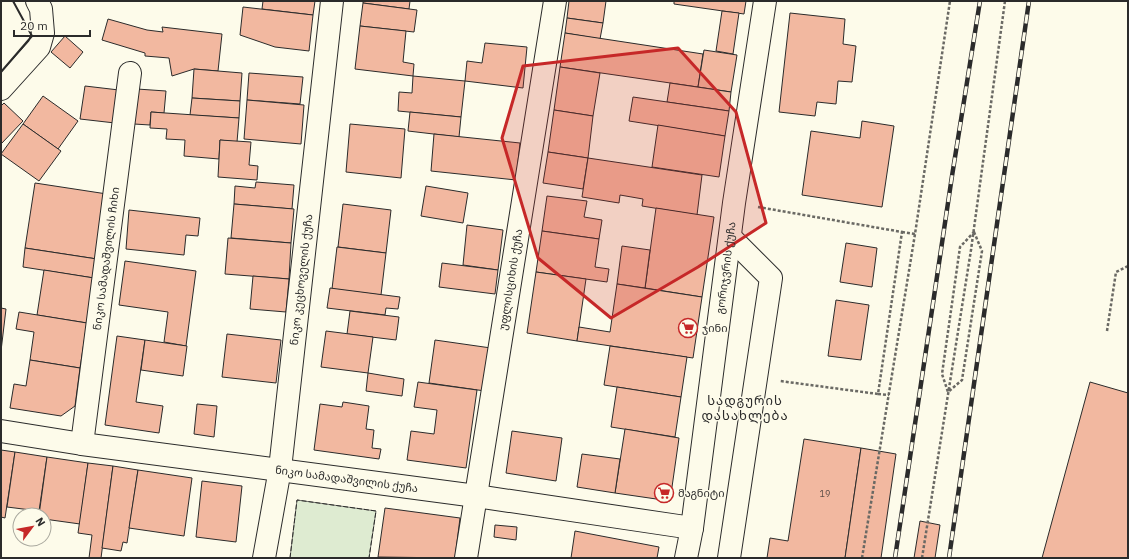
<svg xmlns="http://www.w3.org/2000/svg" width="1129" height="559" viewBox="0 0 1129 559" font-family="'IBM Plex Sans','Noto Sans Georgian',sans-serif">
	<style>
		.green { fill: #deebd1; stroke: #74746e }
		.building { fill: #f2b8a0; stroke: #2b2b2b }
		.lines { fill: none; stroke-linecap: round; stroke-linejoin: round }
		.minor-casing { stroke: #2b2b2b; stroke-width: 24 }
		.major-casing { stroke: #2b2b2b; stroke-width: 24 }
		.path { stroke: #6a6964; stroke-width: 2.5; stroke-dasharray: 3 2; stroke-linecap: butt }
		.minor { stroke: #fdfbea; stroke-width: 22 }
		.major { stroke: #fdfbea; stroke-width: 22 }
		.rail-casing { stroke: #2b2b2b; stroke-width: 4.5 }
		.rail { stroke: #fdfbea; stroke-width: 3; stroke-dasharray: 9; stroke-linecap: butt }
		.fence { stroke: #2b2b2b; stroke-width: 1; stroke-dasharray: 5 2; stroke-linecap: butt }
		.wall { stroke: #2b2b2b; stroke-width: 2 }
		.marked { fill: #c62828; fill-opacity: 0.2; stroke: #c62828; stroke-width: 3; stroke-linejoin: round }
		.labels { text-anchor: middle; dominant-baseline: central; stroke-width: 3; stroke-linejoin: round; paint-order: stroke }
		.number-label { font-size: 9px; fill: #5d4e48 }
		.street-label { font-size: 11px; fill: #2b2b2b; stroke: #fdfbea }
		.poi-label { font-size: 11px; fill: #2b2b2b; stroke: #fdfbea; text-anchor: start }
		.quarter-label { font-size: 13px; letter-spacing: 1px; fill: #2b2b2b; stroke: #fdfbea }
	</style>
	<rect width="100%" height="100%" fill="#fdfbea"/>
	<path class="green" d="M297 500 376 511 369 558H290Z"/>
	<g class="building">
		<path d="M263 1H315L313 15 262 9Z"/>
		<path d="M363 1H410L409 9 363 3Z"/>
		<path d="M569 1H606L603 23 567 18Z"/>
		<path d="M674 1H746L744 14 674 4Z"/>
		<path d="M363 3 417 10 414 32 360 26Z"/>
		<path d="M243 7 313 15 309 51 275 47 240 35Z"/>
		<path d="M722 11 739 13 733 54 716 51Z"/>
		<path d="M790 13 845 19 843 44 856 46 852 82 838 81 836 104 817 102 815 116 779 112Z"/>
		<path d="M567 18 603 23 600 39 565 33Z"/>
		<path d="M108 19 147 30 163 32 162 27 222 34 218 71 194 69 172 76 169 58 145 56V53L102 40Z"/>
		<path d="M360 26 406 31 403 62 414 64 413 76 355 69Z"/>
		<path d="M565 33 703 54 698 87 560 67Z"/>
		<path d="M65 36 83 52 70 68 51 52Z"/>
		<path d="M485 43 527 47 523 88 465 81 467 61 482 63Z"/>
		<path d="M704 50 737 55 731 92 698 87Z"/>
		<path d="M560 67 600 73 593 116 554 110Z"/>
		<path d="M194 69 242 73 240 101 192 98Z"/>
		<path d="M249 73 303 77 300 104 247 100Z"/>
		<path d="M413 76 465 81 461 117 398 111 399 92 412 93Z"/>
		<path d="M670 83 731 92 729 111 667 102Z"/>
		<path d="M85 86 119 90 115 123 80 119Z"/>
		<path d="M137 89 166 91 164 113 151 112 150 125 134 124Z"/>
		<path d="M43 96 78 121 58 149 23 124Z"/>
		<path d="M633 97 729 111 725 136 629 121Z"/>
		<path d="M192 98 240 101 239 118 190 115Z"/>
		<path d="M247 100 304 105 301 144 244 139Z"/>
		<path d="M4 103 23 121 1 144V106Z"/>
		<path d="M554 110 593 116 588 158 548 152Z"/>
		<path d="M151 112 239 118 237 142 220 140 219 159 184 156 185 140 166 139 167 129 150 128Z"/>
		<path d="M410 112 461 117 459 137 408 131Z"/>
		<path d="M862 121 894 126 882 207 802 195 811 131 860 138Z"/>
		<path d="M23 124 61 151 39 181 1 154Z"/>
		<path d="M350 124 405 129 401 178 346 172Z"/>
		<path d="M658 125 725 136 719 177 652 167Z"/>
		<path d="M434 134 520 143 516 180 431 171Z"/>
		<path d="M220 140 251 142 249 165 258 166 257 180 218 177Z"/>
		<path d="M548 152 588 158 583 189 543 183Z"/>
		<path d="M588 158 702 175 697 215 642 206 643 199 620 195 619 203 582 197Z"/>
		<path d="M256 182 294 185 292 209 234 204 235 186 255 188Z"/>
		<path d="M35 183 107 194 97 259 25 248Z"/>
		<path d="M426 186 468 193 463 223 421 216Z"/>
		<path d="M547 196 587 201 584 217 602 220 599 239 542 231Z"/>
		<path d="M234 204 294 209 291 243 231 238Z"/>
		<path d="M343 204 391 210 386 253 338 247Z"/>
		<path d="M656 208 714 217 702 297 645 288Z"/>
		<path d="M129 210 200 218 198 236 186 235 184 255 126 249Z"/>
		<path d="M467 225 503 230 498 270 463 265Z"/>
		<path d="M542 231 599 239 595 267 609 269 607 282 536 272Z"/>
		<path d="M228 238 291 243 289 279 225 274Z"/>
		<path d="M846 243 877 248 872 287 840 282Z"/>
		<path d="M622 246 650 250 645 288 617 284Z"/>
		<path d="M337 247 386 253 381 295 332 289Z"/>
		<path d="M25 248 97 259 94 278 23 267Z"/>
		<path d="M125 261 196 271 186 346 164 342 168 312 119 305Z"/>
		<path d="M442 263 498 270 495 294 439 287Z"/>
		<path d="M44 270 94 278 87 323 37 315Z"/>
		<path d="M536 272 586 279 577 341 527 333Z"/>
		<path d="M253 276 289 279 286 312 250 309Z"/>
		<path d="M617 284 702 297 693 358 577 341 579 327 610 332Z"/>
		<path d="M330 288 400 297 398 309 386 308 385 315 327 308Z"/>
		<path d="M836 300 869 305 861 360 828 356Z"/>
		<path d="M1 308 6 309 1 351Z"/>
		<path d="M350 311 399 317 396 340 347 334Z"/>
		<path d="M19 312 87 323 80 368 30 360 34 332 16 329Z"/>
		<path d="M326 331 373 337 368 373 321 367Z"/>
		<path d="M227 334 281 340 276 383 222 377Z"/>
		<path d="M117 336 145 340 136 402 163 406 159 433 105 425Z"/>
		<path d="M145 340 187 346 183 376 141 370Z"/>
		<path d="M435 340 491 348 485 391 429 383Z"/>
		<path d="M610 346 687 357 681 397 604 385Z"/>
		<path d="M30 360 80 368 75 406 61 416 10 408 14 384 26 386Z"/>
		<path d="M368 373 404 379 402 396 366 391Z"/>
		<path d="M418 382 477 390 466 468 407 460 411 431 434 434 437 410 414 407Z"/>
		<path d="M1090 382 1128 393V558H1042Z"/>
		<path d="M617 387 681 397 675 437 611 427Z"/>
		<path d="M343 402 369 406 366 429 374 430 372 448 381 449 379 459 314 450 320 404 342 407Z"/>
		<path d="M197 404 217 406 214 437 194 434Z"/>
		<path d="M625 429 679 438 670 501 615 493Z"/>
		<path d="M512 431 562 438 556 481 506 473Z"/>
		<path d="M804 439 861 448 845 558H767L770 538 788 541Z"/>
		<path d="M861 448 896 454 881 558H845Z"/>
		<path d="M1 450 15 452 5 518 1 517Z"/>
		<path d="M15 452 47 457 39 511 7 507Z"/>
		<path d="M582 454 620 459 615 493 577 487Z"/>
		<path d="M47 457 88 463 80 524 44 519V515H39Z"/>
		<path d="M88 463 113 466 101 558H89L92 535 78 533Z"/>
		<path d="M113 466 138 470 127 543 123 542 121 551 102 548Z"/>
		<path d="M138 470 192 478 184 536 129 528Z"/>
		<path d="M202 481 242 486 236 542 196 537Z"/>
		<path d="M385 508 460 518 455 558 378 557Z"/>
		<path d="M920 521 940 525 935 558H914Z"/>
		<path d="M495 525 517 527 516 540 494 537Z"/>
		<path d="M575 531 659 547 657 558H571Z"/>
	</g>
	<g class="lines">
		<g class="minor-casing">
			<g id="minor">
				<path d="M1 89 39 47 43 33 41 9 37 1"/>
				<path id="s1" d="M1 431 82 444 476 496 692 528"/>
				<path id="s2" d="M82 444 130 73"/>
				<path id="s3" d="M466 558 555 1"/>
				<path d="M729 558 771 278 730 237"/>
			</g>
		</g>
		<g class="major-casing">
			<g id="major">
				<path id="s4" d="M264 558 280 469 332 1"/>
				<path id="s5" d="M686 558 692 528 734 203 765 1"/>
			</g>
		</g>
		<g class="path">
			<path d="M758 207 902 232 878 394 780 381"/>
			<path d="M902 232 915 234"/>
			<path d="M974 232 982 251 962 380 948 392 942 374 960 247Z"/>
			<path d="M1107 331 1116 272 1128 266"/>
			<path d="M878 394 889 395"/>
			<path d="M862 558 915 234 950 1"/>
			<path d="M922 558 971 250 1005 1"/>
		</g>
		<use href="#minor" class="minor"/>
		<use href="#major" class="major"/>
		<g class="rail-casing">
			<g id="rail">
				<path d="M895 558 952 176 980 1"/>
				<path d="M949 558 1029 1"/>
			</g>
		</g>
		<use href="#rail" class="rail"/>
		<path class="fence" d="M290 558 297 500 376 511 369 558"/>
		<path class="wall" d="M1 72 32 36 13 1"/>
	</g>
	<path class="marked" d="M678 48 736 112 766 223 698 267 611 318 538 258 502 138 523 66Z"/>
	<defs>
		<g id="supermarket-ring" transform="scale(1)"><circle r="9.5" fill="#fdfbea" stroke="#c62828" stroke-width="1.5"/><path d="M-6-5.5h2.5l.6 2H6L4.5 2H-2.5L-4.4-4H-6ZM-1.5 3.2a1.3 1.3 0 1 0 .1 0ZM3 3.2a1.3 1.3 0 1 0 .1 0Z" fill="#c62828"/></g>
	</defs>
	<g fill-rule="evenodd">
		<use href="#supermarket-ring" x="688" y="328"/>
		<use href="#supermarket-ring" x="664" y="493"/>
	</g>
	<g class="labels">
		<g class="number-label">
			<text x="825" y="493">19</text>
		</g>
		<g class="street-label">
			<text stroke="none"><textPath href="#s2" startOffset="187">ნიკო სამადაშვილის ჩიხი</textPath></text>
			<text stroke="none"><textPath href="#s5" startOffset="293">გორიჯვრის ქუჩა</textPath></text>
			<text stroke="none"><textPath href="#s4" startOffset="281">ნიკო კეცხოველის ქუჩა</textPath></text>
			<text stroke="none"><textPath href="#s3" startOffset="282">უფლისციხის ქუჩა</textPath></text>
			<text stroke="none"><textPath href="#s1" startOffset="349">ნიკო სამადაშვილის ქუჩა</textPath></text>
		</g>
		<g class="poi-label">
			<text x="702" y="328">ჯინი</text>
			<text x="678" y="493">მაგნიტი</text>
		</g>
		<g class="quarter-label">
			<text x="745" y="400">სადგურის<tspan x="745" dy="15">დასახლება</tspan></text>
		</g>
	</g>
	<rect width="1129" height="559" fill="none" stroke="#2b2b2b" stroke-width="4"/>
	<g transform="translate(32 527) rotate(58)"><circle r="19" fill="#fdfbea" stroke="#a9a89e"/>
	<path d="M0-3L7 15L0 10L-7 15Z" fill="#c62828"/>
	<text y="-6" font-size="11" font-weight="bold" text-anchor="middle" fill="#2b2b2b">N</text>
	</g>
	<path d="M14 30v6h76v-6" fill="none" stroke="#2b2b2b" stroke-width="2"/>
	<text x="20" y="30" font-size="12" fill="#2b2b2b" stroke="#fdfbea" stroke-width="3" paint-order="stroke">20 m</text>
</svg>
